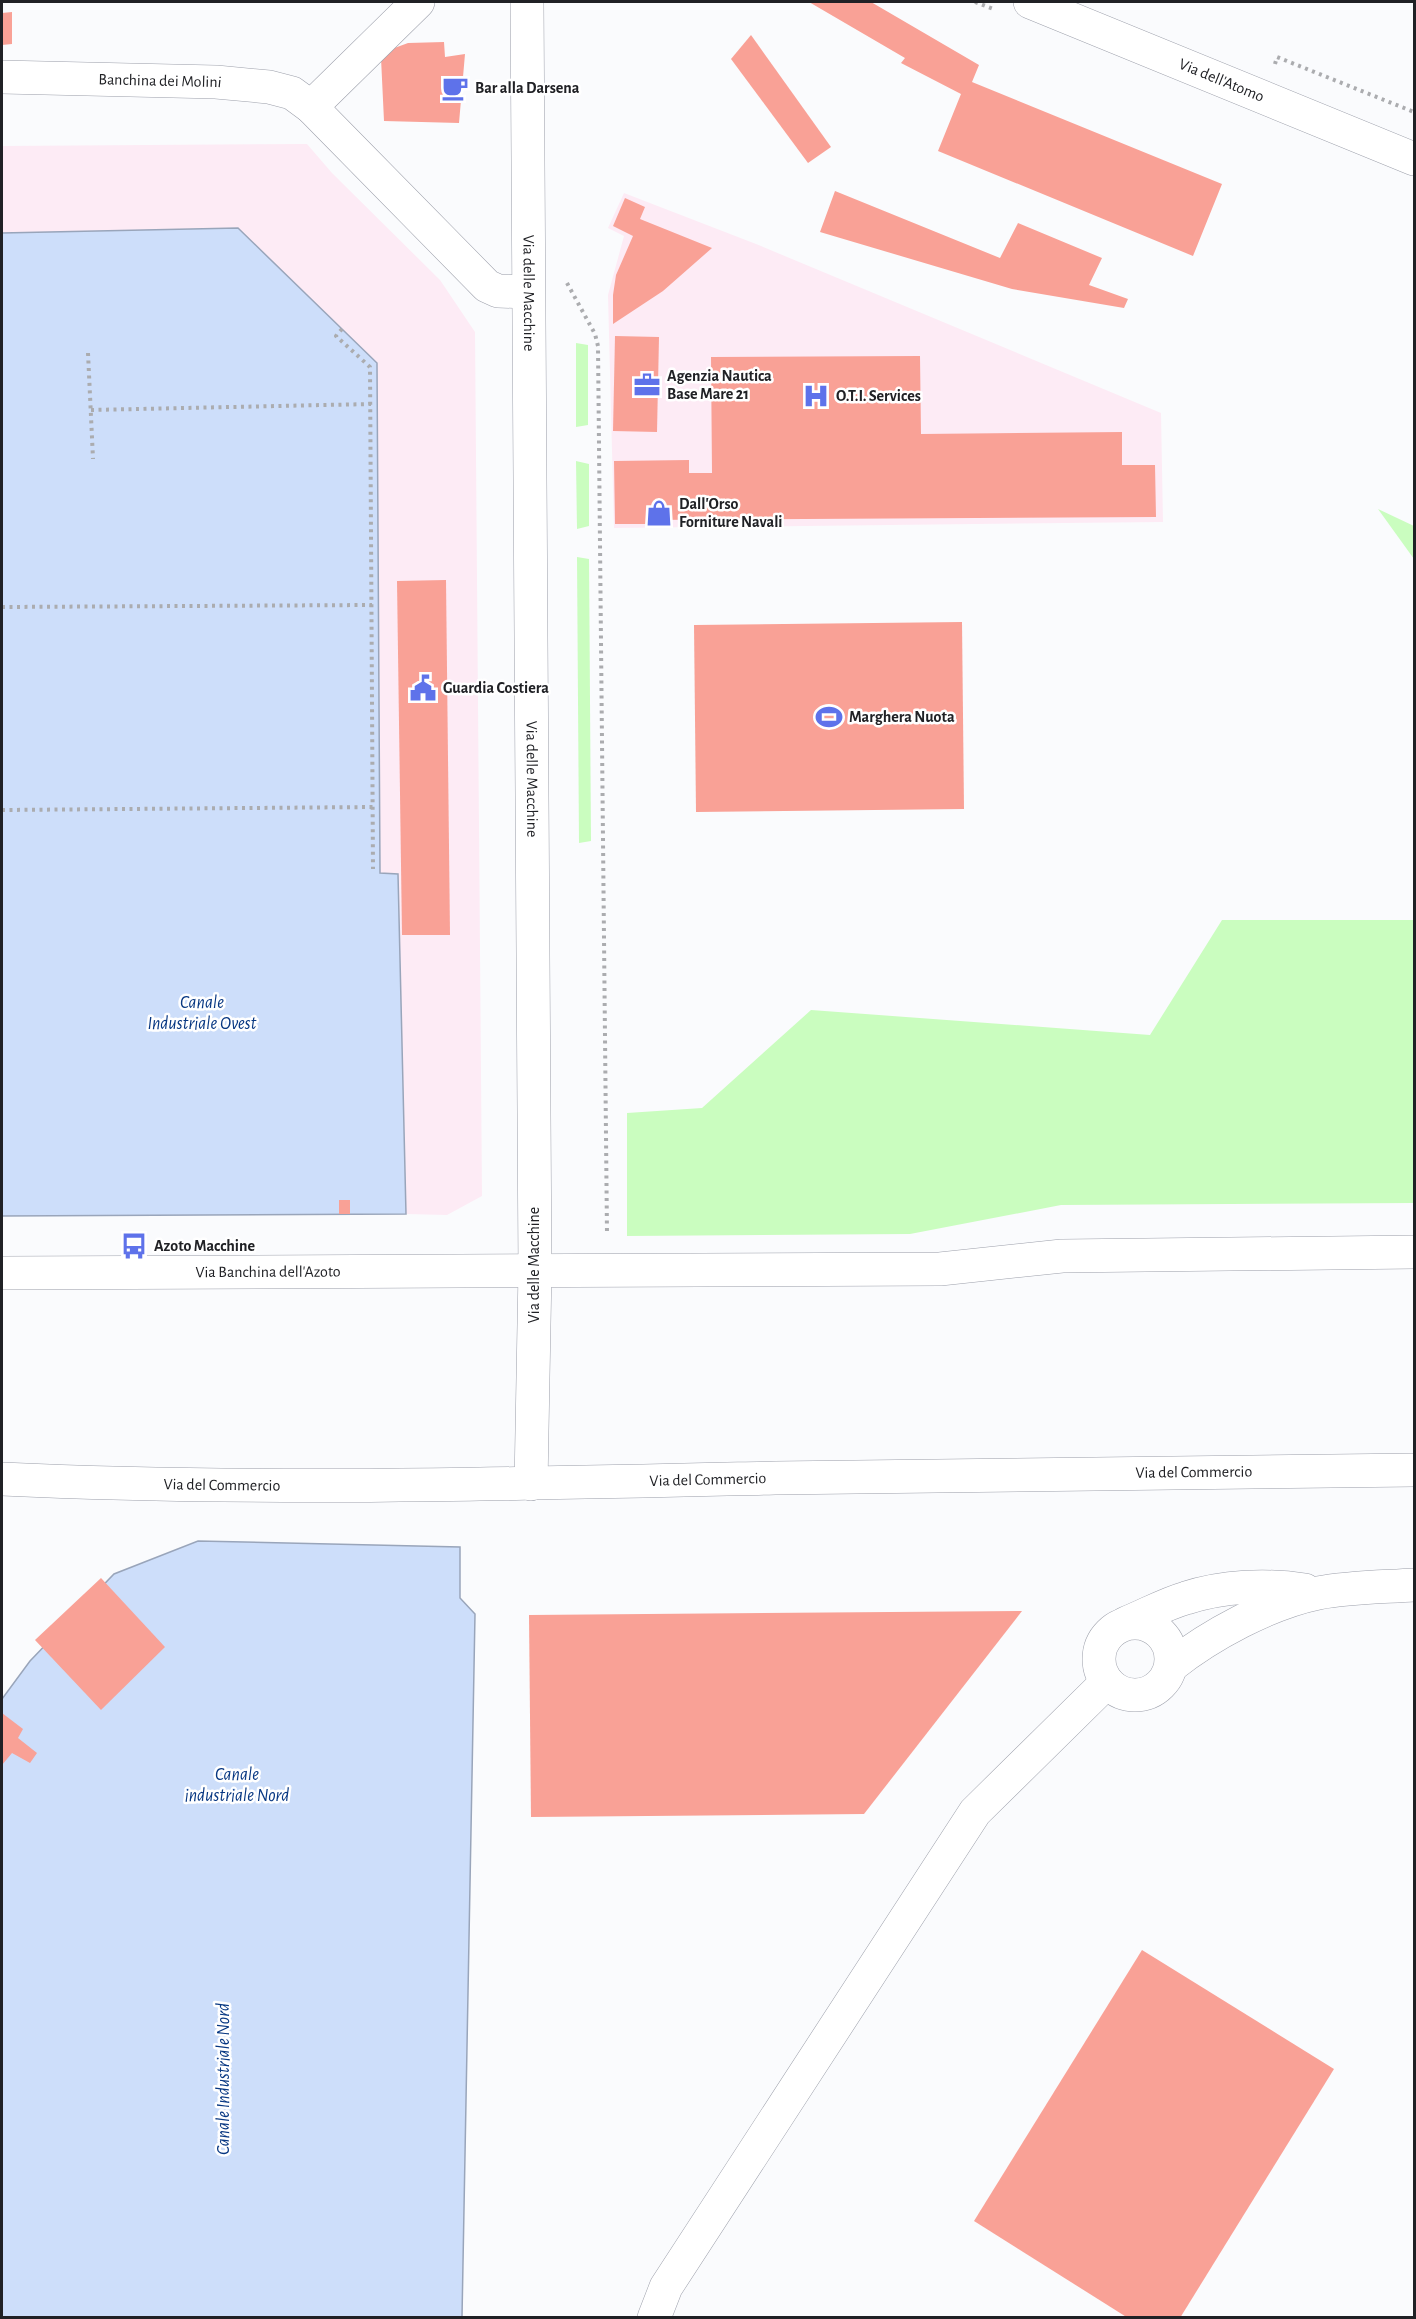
<svg xmlns="http://www.w3.org/2000/svg" width="1416" height="2319" viewBox="0 0 1416 2319" font-family="'Alegreya Sans',sans-serif">
	<style>
		.commercial { fill: #fdebf5 }
		.green { fill: #cafdbf }
		.water { fill: #cddefa; stroke: #99a5ba; stroke-width: 1.5 }
		.building { fill: #f9a196 }
		.lines { fill: none; stroke-linecap: round; stroke-linejoin: round }
		.minor-casing { stroke: #9da0ab; stroke-width: 34 }
		.path { stroke: #abacaf; stroke-width: 4; stroke-dasharray: 3 4.5; stroke-linecap: butt }
		.minor { stroke: #fff; stroke-width: 33 }
		.labels { text-anchor: middle; dominant-baseline: central; stroke-width: 5; stroke-linejoin: round; paint-order: stroke }
		.street-label { font-size: 16px; fill: #202125; stroke: #fff }
		.poi-label { font-size: 16px; font-weight: bold; fill: #202125; stroke: #fff; text-anchor: start }
		.water-label { font-size: 18px; font-style: italic; fill: #073782; stroke: #fff }
	</style>
	<rect width="100%" height="100%" fill="#fafbfd"/>
	<g class="commercial">
		<path d="M307 144 332 173 440 280 475 332 482 1196 447 1215 406 1214 398 874 380 873 238 228 2 233V146Z"/>
		<path d="M624 193 756 244 1161 413 1163 522 614 528 608 295 624 236 608 228Z"/>
	</g>
	<g class="green">
		<path d="M576 343 588 345V425L576 427Z"/>
		<path d="M576 461 589 464V526L577 529Z"/>
		<path d="M1378 509 1414 526V559Z"/>
		<path d="M577 557 589 559 591 841 579 843Z"/>
		<path d="M1222 920H1414V1203L1061 1205 910 1234 627 1236V1113L702 1108 811 1010 1150 1035Z"/>
	</g>
	<g class="water">
		<path d="M238 228 377 363 380 873 398 874 406 1214 2 1216V233Z"/>
		<path d="M198 1541 460 1547V1598L475 1614 462 2317H2V1699L30 1661 114 1574Z"/>
	</g>
	<g class="building">
		<path d="M809 2H871L979 65 972 82 1222 184 1193 256 938 151 961 94 901 63 905 58Z"/>
		<path d="M12 12V44L2 45V13Z"/>
		<path d="M751 35 831 147 808 163 731 59Z"/>
		<path d="M444 42 445 57 465 54 459 123 384 121 381 58 389 50 408 43Z"/>
		<path d="M835 191 1000 258 1018 223 1102 258 1089 285 1128 299 1124 308 1012 289 820 232Z"/>
		<path d="M625 198 645 207 640 219 712 248 663 291 613 324V295L616 275 633 236 613 226Z"/>
		<path d="M615 336 659 337 657 432 613 431Z"/>
		<path d="M920 356 921 434 1122 432V465H1155L1156 517 646 520V524H615L614 461 689 460V473H712L711 357Z"/>
		<path d="M446 580 450 935H402L397 581Z"/>
		<path d="M962 622 964 809 696 812 694 625Z"/>
		<rect x="339" y="1200" width="11" height="14"/>
		<path d="M101 1578 165 1647 101 1710 35 1640Z"/>
		<path d="M1022 1611 864 1814 531 1817 529 1615Z"/>
		<path d="M2 1713 23 1729 18 1738 37 1753 30 1763 12 1753 2 1765Z"/>
		<path d="M1142 1950 1334 2069 1180 2318H1128L974 2221Z"/>
	</g>
	<g class="lines">
		<g class="minor-casing">
			<g id="minor">
				<path id="s1" d="M527 2 535 1271 531 1484"/>
				<path id="s2" d="M1030 2 1414 159"/>
				<path id="s3" d="M2 77 216 82 269 87 292 93 311 107 487 286 498 291 528 292"/>
				<path d="M311 107 418 2"/>
				<path id="s4" d="M2 1273 940 1269 1062 1256 1414 1252"/>
				<path id="s5" d="M2 1479C259 1491 518 1484 775 1478 988 1474 1201 1472 1414 1470"/>
				<path d="M1126 1623C1146 1615 1165 1604 1186 1598 1223 1586 1266 1584 1305 1590"/>
				<circle cx="1135" cy="1659" r="36"/>
				<path d="M1171 1666C1210 1635 1269 1603 1318 1593 1349 1587 1383 1587 1414 1585"/>
				<path d="M654 2318 666 2287 975 1812 1107 1682"/>
			</g>
		</g>
		<g class="path">
			<path d="M975 2 996 10"/>
			<path d="M1275 64 1277 57 1414 112"/>
			<path d="M567 283 595 334 598 346 607 1234"/>
			<path d="M342 329 336 336 370 367 373 869"/>
			<path d="M88 353 93 459"/>
			<path d="M91 410 371 404"/>
			<path d="M2 607 372 605"/>
			<path d="M2 810 373 807"/>
		</g>
		<use href="#minor" class="minor"/>
	</g>
	<defs>
		<g id="cafe-bare" transform="scale(2.07)"><path d="M-5.5-4.5H6V0H3Q3 3.5 0 3.5H-2.5Q-5.5 3.5-5.5 0ZM3-3.2v2h1.7v-2ZM-6 4.5H4V6H-6Z" fill="#5e72ea" stroke="#fff" stroke-width="2.5" paint-order="stroke"/></g>
		<g id="office-bare" transform="scale(2.07)"><path d="M-6-3h4V-5.5h4V-3h4V5H-6ZM-1-4.5V-3h2v-1.5ZM-6 0V1H6V0Z" fill="#5e72ea" stroke="#fff" stroke-width="2.5" paint-order="stroke"/></g>
		<g id="hospital-bare" transform="scale(2.07)"><path d="M-5-5h3v3.5h4V-5h3V5h-3V1.5h-4V5h-3Z" fill="#5e72ea" stroke="#fff" stroke-width="2.5" paint-order="stroke"/></g>
		<g id="shop-bare" transform="scale(2.07)"><path d="M-5-2.5h2.3a2.7 3.5 0 0 1 5.4 0H5L5.5 6h-11ZM-1.5-2.5h3a1.5 2.3 0 0 0-3 0Z" fill="#5e72ea" stroke="#fff" stroke-width="2.5" paint-order="stroke"/></g>
		<g id="civic-bare" transform="scale(2.07)"><path d="M-.6-6.5H3V-4.5H.6V-3L4-1V1h2V6H-6V1h2V-1L-.6-3ZM-1.2 2.5V6h2.4V2.5Z" fill="#5e72ea" stroke="#fff" stroke-width="2.5" paint-order="stroke"/></g>
		<g id="stadium-bare" transform="scale(2.07)"><path d="M0-5a6.5 5 0 1 0 0 10a6.5 5 0 1 0 0-10ZM-3.5-1.8h7v3.6h-7Z" fill="#5e72ea" stroke="#fff" stroke-width="2.5" paint-order="stroke"/></g>
		<g id="bus-bare" transform="scale(2.07)"><path d="M-5-6H5V4H4V6H2V4H-2V6H-4V4H-5ZM-3.5-4V0h7V-4ZM-3.5 1.2v1.5H-2V1.2ZM2 1.2v1.5H3.5V1.2Z" fill="#5e72ea" stroke="#fff" stroke-width="2.5" paint-order="stroke"/></g>
	</defs>
	<g fill-rule="evenodd">
		<use href="#cafe-bare" x="455" y="88"/>
		<use href="#office-bare" x="647" y="385"/>
		<use href="#hospital-bare" x="816" y="396"/>
		<use href="#shop-bare" x="659" y="513"/>
		<use href="#civic-bare" x="423" y="688"/>
		<use href="#stadium-bare" x="829" y="717"/>
		<use href="#bus-bare" x="134" y="1246"/>
	</g>
	<g class="labels">
		<g class="street-label">
			<text stroke="none"><textPath href="#s2" startOffset="207">Via dell'Atomo</textPath></text>
			<text stroke="none"><textPath href="#s3" startOffset="158">Banchina dei Molini</textPath></text>
			<text stroke="none"><textPath href="#s1" startOffset="291">Via delle Macchine</textPath></text>
			<text stroke="none"><textPath href="#s1" startOffset="777">Via delle Macchine</textPath></text>
			<text transform="translate(534 1265) rotate(-90)">Via delle Macchine</text>
			<text stroke="none"><textPath href="#s4" startOffset="266">Via Banchina dell'Azoto</textPath></text>
			<text stroke="none"><textPath href="#s5" startOffset="1192">Via del Commercio</textPath></text>
			<text stroke="none"><textPath href="#s5" startOffset="706">Via del Commercio</textPath></text>
			<text stroke="none"><textPath href="#s5" startOffset="220">Via del Commercio</textPath></text>
		</g>
		<g class="poi-label">
			<text x="475" y="88">Bar alla Darsena</text>
			<text x="667" y="376">Agenzia Nautica<tspan x="667" dy="18">Base Mare 21</tspan></text>
			<text x="836" y="396">O.T.I. Services</text>
			<text x="679" y="504">Dall'Orso<tspan x="679" dy="18">Forniture Navali</tspan></text>
			<text x="443" y="688">Guardia Costiera</text>
			<text x="849" y="717">Marghera Nuota</text>
			<text x="154" y="1246">Azoto Macchine</text>
		</g>
		<g class="water-label">
			<text x="202" y="1003">Canale<tspan x="202" dy="21">Industriale Ovest</tspan></text>
			<text x="237" y="1775">Canale<tspan x="237" dy="21">industriale Nord</tspan></text>
			<text transform="translate(224 2079) rotate(-90)">Canale Industriale Nord</text>
		</g>
	</g>
	<rect width="1416" height="2319" fill="none" stroke="#202125" stroke-width="6"/>
</svg>
